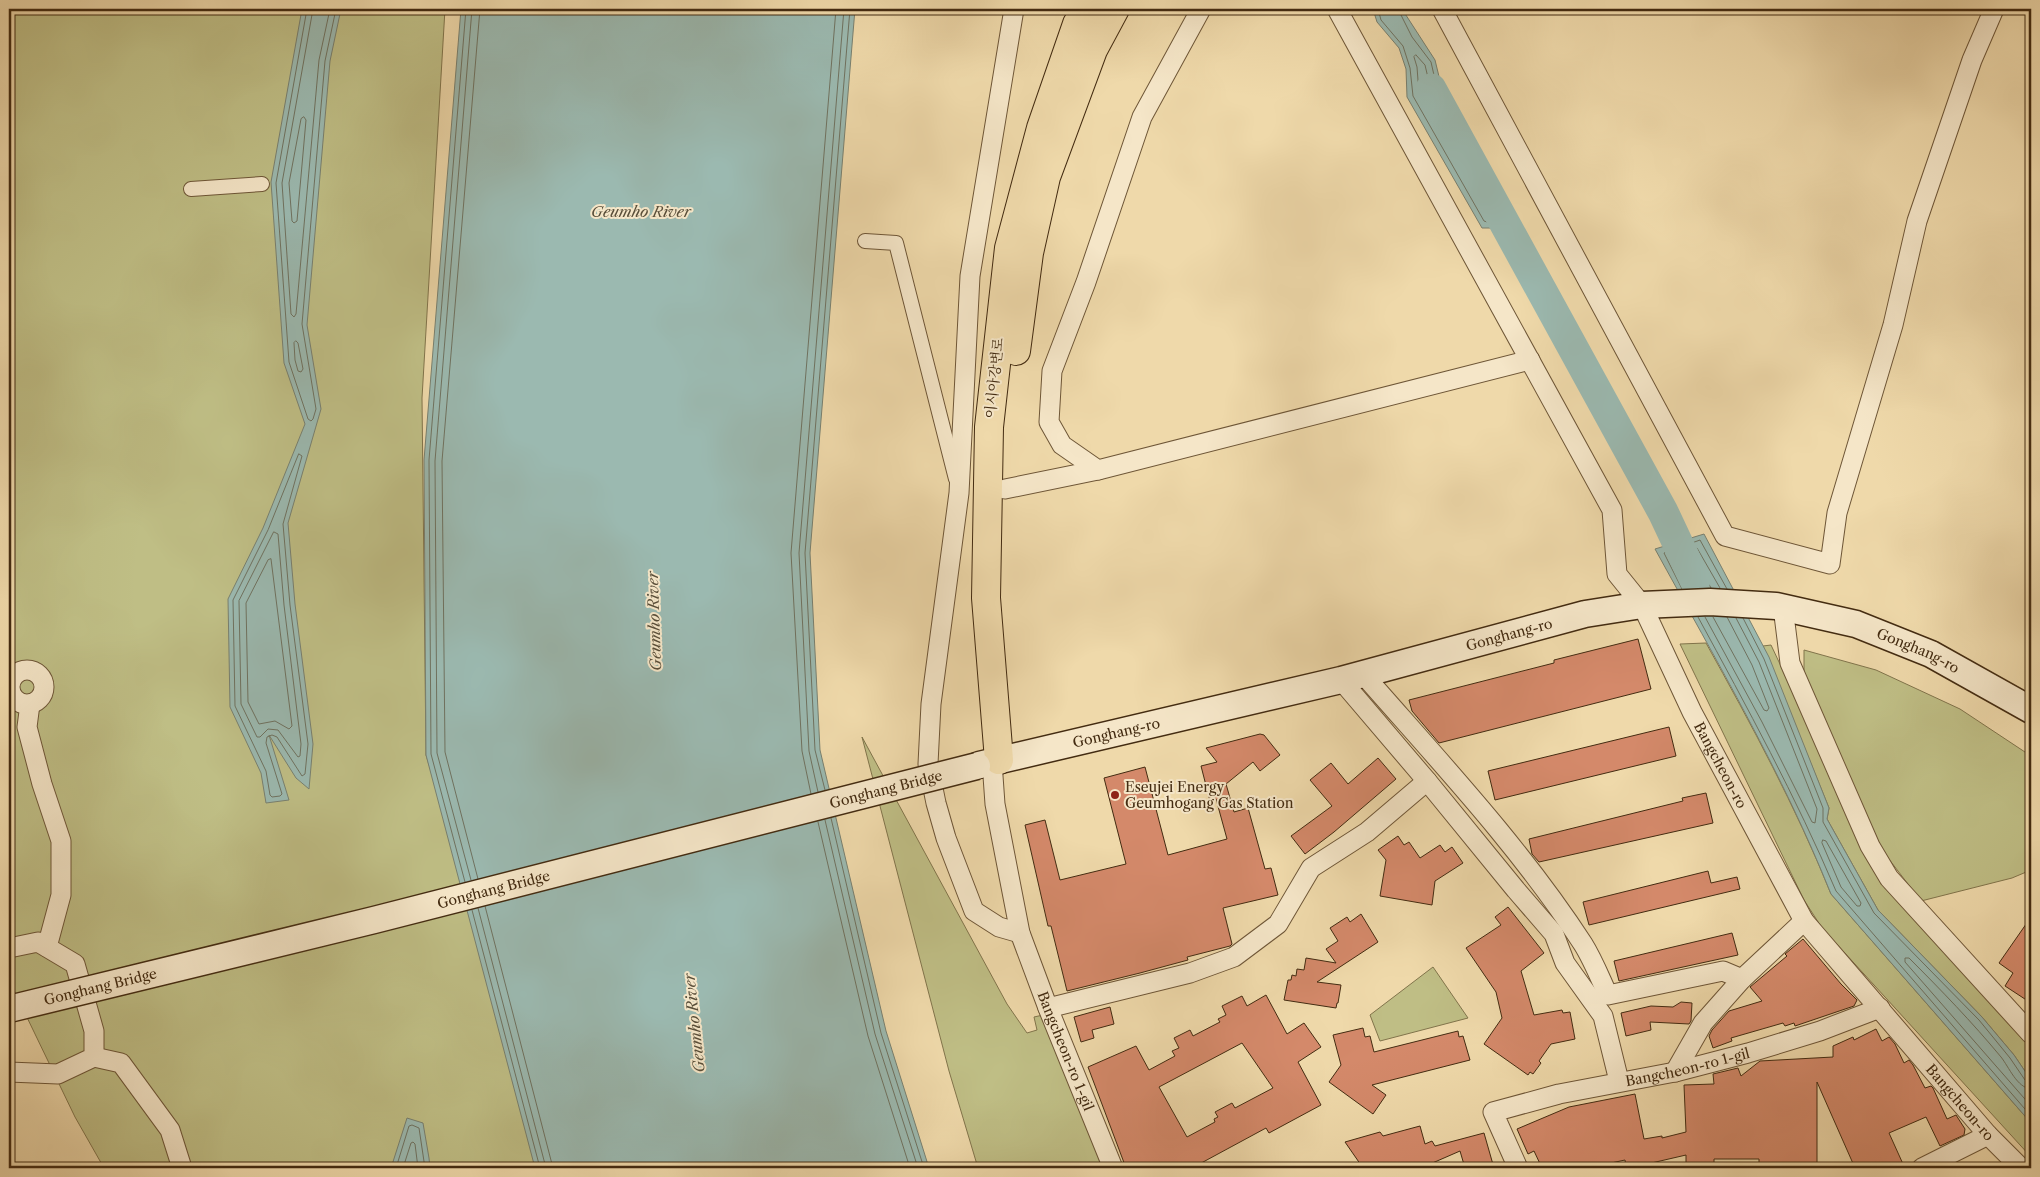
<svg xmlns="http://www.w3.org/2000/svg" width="2040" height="1177" viewBox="0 0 2040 1177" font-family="'Libre Caslon Text','Noto Serif KR',serif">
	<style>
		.green { fill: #bfbe85; stroke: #81744b }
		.water { fill: #9bb9b0; stroke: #788070 }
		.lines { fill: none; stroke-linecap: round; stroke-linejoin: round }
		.shore { stroke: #6f7260; stroke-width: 1 }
		.river { stroke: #9bb9b0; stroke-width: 31 }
		.building { fill: #d4896a; stroke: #432b11; fill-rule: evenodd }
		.pedestrian-casing { stroke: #6e5637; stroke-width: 16 }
		.minor-casing { stroke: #6e5637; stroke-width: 21 }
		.secondary-casing { stroke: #432b11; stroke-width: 29 }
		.trunk-casing { stroke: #432b11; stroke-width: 30 }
		.pedestrian { stroke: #f5e6c8; stroke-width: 14 }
		.minor { stroke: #f5e6c8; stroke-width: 19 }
		.secondary { stroke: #f5e6c8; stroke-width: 26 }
		.trunk { stroke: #efd9aa; stroke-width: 28 }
		.secondary-bridge-casing { stroke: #432b11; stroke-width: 29; stroke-linecap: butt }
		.secondary-bridge { stroke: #f5e6c8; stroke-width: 26 }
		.poi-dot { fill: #8f2418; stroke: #f5e6c8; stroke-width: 2 }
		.labels { text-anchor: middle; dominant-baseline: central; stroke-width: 4; stroke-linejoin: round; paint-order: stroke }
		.street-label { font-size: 14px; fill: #432b11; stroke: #f5e6c8 }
		.poi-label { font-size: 14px; fill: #432b11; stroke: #f5e6c8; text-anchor: start }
		.water-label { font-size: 15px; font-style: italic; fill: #594e39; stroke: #f5e6c8 }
	</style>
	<rect width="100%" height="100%" fill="#efd9aa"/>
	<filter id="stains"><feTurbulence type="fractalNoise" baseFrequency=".004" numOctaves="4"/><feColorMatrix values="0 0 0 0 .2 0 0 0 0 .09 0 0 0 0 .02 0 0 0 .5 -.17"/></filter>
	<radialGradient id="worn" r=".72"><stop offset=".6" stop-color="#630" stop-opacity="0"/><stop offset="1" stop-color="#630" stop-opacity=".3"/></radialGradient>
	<g class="green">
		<path d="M9 9H445L422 398 426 755 553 1168H104L75 1117 9 980Z"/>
		<path d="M1706 643C1751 724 1796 807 1831 894L2031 1123V1157L1822 928 1804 900 1680 644Z"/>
		<path d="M1771 645 1874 864 1895 894 2031 1045V1080L2014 1055 1982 1017 1878 910 1827 819 1829 808 1763 646Z"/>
		<path d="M1804 650 1876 670 1960 709 2031 756V870L2012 878 1921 901 1875 841 1804 672Z"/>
		<path d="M862 737 1007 1004 1027 1033 1037 1030 1034 1017 1043 1015 1103 1168H978L949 1071Z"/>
		<path d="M1433 967 1468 1018 1380 1041 1370 1015Z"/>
	</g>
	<g class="water">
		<path d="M302 9H341L330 61 307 325 321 409 288 523 295 604 313 744 309 789 296 778 269 735 289 800 266 803 261 773 230 707 228 599 263 528 305 424 284 363 271 182Z"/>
		<path d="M461 9H855L810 553 820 750 886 1031 929 1168H535L426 755 424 460Z"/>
		<path d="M1373 9H1402L1435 60 1451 126 1498 228H1482L1407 97 1406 69 1399 48 1377 22Z"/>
		<path d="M1704 534 1769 657 1829 808 1827 819 1878 910 1982 1017 2014 1055 2031 1080V1123L1831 894C1783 774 1717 662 1655 549Z"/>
		<path d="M407 1118 423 1123 429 1158 430 1168H391Z"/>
	</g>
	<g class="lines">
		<g class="shore">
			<path d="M307 9 276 183 289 362 308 419 311 421 313 419 316 409 302 324 325 61 336 9"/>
			<path d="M313 9 282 183 291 314 294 317 296 314 319 60 330 9"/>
			<path d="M1378 9 1381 20 1403 46 1410 68 1413 96 1484 221 1487 222 1489 219 1446 128 1431 62 1412 37 1398 9"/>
			<path d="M1416 55 1425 65 1437 116 1435 119 1432 118 1419 94 1417 67 1414 57Z"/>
			<path d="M304 117 306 120 297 221 294 223 292 221 289 183 301 119Z"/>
			<path d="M296 341 298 343 303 369 301 372 298 371 295 360 294 343Z"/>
			<path d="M299 454 302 456 283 524 290 605 308 744 305 774 302 776 277 737 272 735 267 737 266 743 282 794 280 796 272 797 270 795 266 771 235 706 233 600 268 530Z"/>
			<path d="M274 532 278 534 284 605 301 744 300 756 298 757 278 730 268 729 260 737H257L241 704 239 601Z"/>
			<path d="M271 559 292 726 289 729 275 721 259 724 248 702 246 603 268 560Z"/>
			<path d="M1698 588 1684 562 1685 559 1693 557 1695 558 1711 588"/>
			<path d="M1682 589 1664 553 1700 540 1727 589"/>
			<path d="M1689 589 1673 557 1697 548 1720 588"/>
			<path d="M1698 617C1747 707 1796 797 1836 891L2031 1116"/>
			<path d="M1705 617 1762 722 1812 822 1815 823 1817 809 1759 662 1736 618"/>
			<path d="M1713 617 1764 710 1767 711 1769 708 1752 665 1727 617"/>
			<path d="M1743 618 1764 659 1823 808V822L1874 913 1979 1020 2010 1058 2025 1080 2031 1082"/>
			<path d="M825 790 815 750 805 553 850 9"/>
			<path d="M818 792 809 751 799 553 844 9"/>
			<path d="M811 794 802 751 791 553 836 9"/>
			<path d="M831 818 881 1033 924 1168"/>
			<path d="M825 820 875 1034 918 1168"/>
			<path d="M818 822 868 1036 910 1168"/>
			<path d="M1823 840 1826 841 1861 903 1860 906H1857L1841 887 1822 843Z"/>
			<path d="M478 879 445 752 442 461 480 9"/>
			<path d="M471 880 437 753 435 461 472 9"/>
			<path d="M465 882 431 754 429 460 466 9"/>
			<path d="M485 906 553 1168"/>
			<path d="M478 908 546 1168"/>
			<path d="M472 910 540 1168"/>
			<path d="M2031 1089C2017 1088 2009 1067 2001 1057 1972 1022 1941 990 1909 958H1905V962L2031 1106"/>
			<path d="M396 1168 409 1126 412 1125 419 1128 425 1168"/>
			<path d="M403 1168 411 1143 413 1142 415 1144 418 1168"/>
		</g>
		<path class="river" d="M1431 89 1663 512 1695 580"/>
	</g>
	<g class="building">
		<path d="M1638 639 1651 689 1439 743 1412 711 1409 700 1554 663V660Z"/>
		<path d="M1669 727 1676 756 1495 800 1488 771Z"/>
		<path d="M1260 734 1264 735 1280 755 1260 771 1253 762 1226 784 1234 812 1248 808 1265 869 1271 868 1278 895 1223 908 1232 944 1230 946 1187 957 1188 960 1140 973 1067 991 1051 926H1048L1025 825 1045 820 1060 880 1126 864 1104 778 1145 767 1168 855 1227 839 1216 799 1210 801 1201 766 1217 762 1206 748Z"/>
		<path d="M1378 758 1396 779 1334 832 1305 854 1291 836 1332 806 1310 780 1331 763 1348 784Z"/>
		<path d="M1706 793 1713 823 1539 862 1532 854 1529 839 1683 801 1682 798Z"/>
		<path d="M1398 836 1404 845 1409 842 1420 858 1440 845 1445 852 1452 847 1463 863 1435 881 1432 905 1380 896 1386 860 1378 850Z"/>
		<path d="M1708 871 1711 883 1737 877 1740 889 1589 925 1583 902Z"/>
		<path d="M1508 907 1544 953 1521 971 1534 1015 1562 1010 1563 1013 1570 1012 1575 1039 1551 1044 1539 1061 1541 1063 1533 1074 1530 1072 1528 1075 1484 1044 1502 1018 1496 992 1466 948 1501 925 1495 917Z"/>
		<path d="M1361 914 1378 942 1317 982 1341 985 1338 1003H1337L1336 1008 1284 1000 1288 980H1291L1292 975 1296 976 1297 969 1304 970 1306 958 1336 963 1326 949 1338 941 1330 928 1347 917 1350 922Z"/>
		<path d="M2031 917V1003L2005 986 2013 973 1999 963Z"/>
		<path d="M1732 933 1738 955 1619 981 1614 961Z"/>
		<path d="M1803 939 1841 984 1857 1000 1854 1006 1795 1026 1794 1023 1785 1026 1783 1023 1731 1038 1732 1041 1713 1048 1709 1036 1712 1030 1729 1011 1762 1001 1750 987 1787 956 1785 954Z"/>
		<path d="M1266 995 1287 1034 1304 1023 1321 1047 1298 1062 1321 1105 1269 1133 1266 1128 1192 1168H1126L1088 1067 1136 1046 1149 1070 1175 1056 1172 1051 1179 1048 1174 1038 1190 1030 1193 1036 1220 1022 1218 1019 1226 1015 1222 1006 1242 996 1247 1006ZM1242 1043 1273 1088 1235 1108 1232 1103 1215 1112 1218 1117 1214 1119 1215 1122 1187 1137 1159 1087Z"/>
		<path d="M1681 1002 1692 1003 1691 1021 1689 1024 1650 1022 1651 1030 1626 1036 1621 1013 1651 1006 1673 1007Z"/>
		<path d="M1110 1007 1114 1024 1092 1030 1094 1038 1081 1042 1074 1017Z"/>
		<path d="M1363 1028 1365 1037 1370 1036 1374 1052 1458 1031 1459 1037 1463 1036 1470 1060 1372 1085 1386 1095 1373 1114 1329 1082 1341 1065 1333 1035Z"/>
		<path d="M1876 1029 1882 1041 1889 1037 1895 1044 1904 1063 1909 1060 1913 1065 1925 1088 1931 1086 1933 1088 1947 1119 1956 1115 1965 1129 1964 1135 1940 1146 1926 1117 1889 1133 1903 1164 1894 1168H1855L1817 1082V1168H1759V1159H1714V1168H1686V1155L1630 1168H1626L1625 1160 1588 1168H1542L1534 1151 1528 1154 1517 1129 1569 1107 1635 1094 1644 1139 1662 1136V1138L1686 1132 1684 1085 1714 1084 1713 1074 1738 1068 1741 1076 1760 1061 1833 1057V1046L1853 1037 1854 1040Z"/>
		<path d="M1420 1126 1425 1144 1432 1141 1435 1146 1484 1133 1494 1168H1465L1460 1151 1421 1168H1363L1345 1142 1380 1132 1383 1136Z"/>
	</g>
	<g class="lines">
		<g class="pedestrian-casing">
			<g id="pedestrian">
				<path d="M191 189 262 184"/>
				<path d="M865 241 896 243 956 479"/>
			</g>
		</g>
		<g class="minor-casing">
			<g id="minor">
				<path d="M1014 9 970 276 959 493 931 704 928 764 936 803 946 838 974 911 999 927 1020 933"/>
				<path d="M1201 9 1142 117 1086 282 1052 371 1049 422 1062 445 1098 470 1530 360"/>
				<path id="s1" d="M1337 9 1612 510 1617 574 1642 605 1692 712 1804 921 1988 1135 2021 1168"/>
				<path d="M1442 9 1725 536 1830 564 1837 513 1893 325 1917 221 1972 60 1994 9"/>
				<path d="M1005 489 1098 470"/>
				<path d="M1783 607 1790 663 1870 846 1889 878 2031 1034"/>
				<circle cx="27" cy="687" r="17"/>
				<path d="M1363 674C1439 761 1520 847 1583 944 1593 960 1600 978 1608 995L1723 971 1742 979"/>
				<path d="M1341 680 1427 781 1516 890 1554 934 1565 963 1603 1016 1619 1081"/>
				<path d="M30 704 27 727 42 784 61 841V895L47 947"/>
				<path id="s2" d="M992 762 995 804 1020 933 1048 1008 1113 1168"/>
				<path d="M9 948 38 942 75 964 94 1031V1057L58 1074 9 1072"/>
				<path d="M1048 1008 1190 973 1234 957 1278 924 1311 868 1367 832 1427 781"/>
				<path d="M94 1057 121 1063 170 1130 182 1168"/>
				<path d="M1675 1072 1703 1023 1742 979 1804 921"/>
				<path id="s3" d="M1518 1168 1493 1112 1559 1094 1675 1072 1748 1053 1820 1031 1880 1008"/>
				<path d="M1922 1168 1988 1135"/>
			</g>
		</g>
		<g class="secondary-casing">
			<g id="secondary">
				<path id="s4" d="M979 765 1341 680 1585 614 1642 605 1710 602 1776 606 1856 624 1931 654 2031 710"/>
			</g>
		</g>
		<g class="trunk-casing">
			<g id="trunk">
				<path d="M1016 351 1029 253 1046 177 1093 50 1115 9"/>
				<path d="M999 760 986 598 989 427 1009 248 1041 128 1077 24 1086 9"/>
			</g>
		</g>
		<use href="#pedestrian" class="pedestrian"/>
		<use href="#minor" class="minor"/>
		<use href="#secondary" class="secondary"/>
		<use href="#trunk" class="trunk"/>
		<g class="secondary-bridge-casing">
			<g id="secondary-bridge">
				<path id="s5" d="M9 1009 374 920 977 766"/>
			</g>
		</g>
		<use href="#secondary-bridge" class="secondary-bridge"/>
	</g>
	<circle class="poi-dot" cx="1115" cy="795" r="5"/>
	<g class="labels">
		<g class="street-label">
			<text transform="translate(994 378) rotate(-84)">이시아강변로</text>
			<text stroke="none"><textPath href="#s4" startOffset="546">Gonghang-ro</textPath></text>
			<text stroke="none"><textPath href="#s4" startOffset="966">Gonghang-ro</textPath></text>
			<text stroke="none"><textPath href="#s4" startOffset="141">Gonghang-ro</textPath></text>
			<text stroke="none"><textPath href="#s1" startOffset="854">Bangcheon-ro</textPath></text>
			<text stroke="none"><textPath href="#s5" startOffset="904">Gonghang Bridge</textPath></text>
			<text stroke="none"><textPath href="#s5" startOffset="499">Gonghang Bridge</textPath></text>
			<text stroke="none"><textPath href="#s5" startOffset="94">Gonghang Bridge</textPath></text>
			<text stroke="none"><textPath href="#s2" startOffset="300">Bangcheon-ro 1-gil</textPath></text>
			<text stroke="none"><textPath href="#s3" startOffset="261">Bangcheon-ro 1-gil</textPath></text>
			<text stroke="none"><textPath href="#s1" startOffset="1270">Bangcheon-ro</textPath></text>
		</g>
		<g class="poi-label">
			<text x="1125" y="787">Eseujei Energy<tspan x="1125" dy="16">Geumhogang Gas Station</tspan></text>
		</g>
		<g class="water-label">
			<text x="641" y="211">Geumho River</text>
			<text transform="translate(654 621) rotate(-92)">Geumho River</text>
			<text transform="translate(694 1023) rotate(-96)">Geumho River</text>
		</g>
	</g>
	<rect width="2040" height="1177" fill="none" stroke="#efd9aa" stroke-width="30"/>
	<rect x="10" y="10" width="2020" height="1157" fill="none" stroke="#432b11" stroke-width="2.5"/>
	<rect x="15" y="15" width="2010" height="1147" fill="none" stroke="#432b11"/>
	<rect width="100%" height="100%" filter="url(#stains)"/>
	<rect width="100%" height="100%" fill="url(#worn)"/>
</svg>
